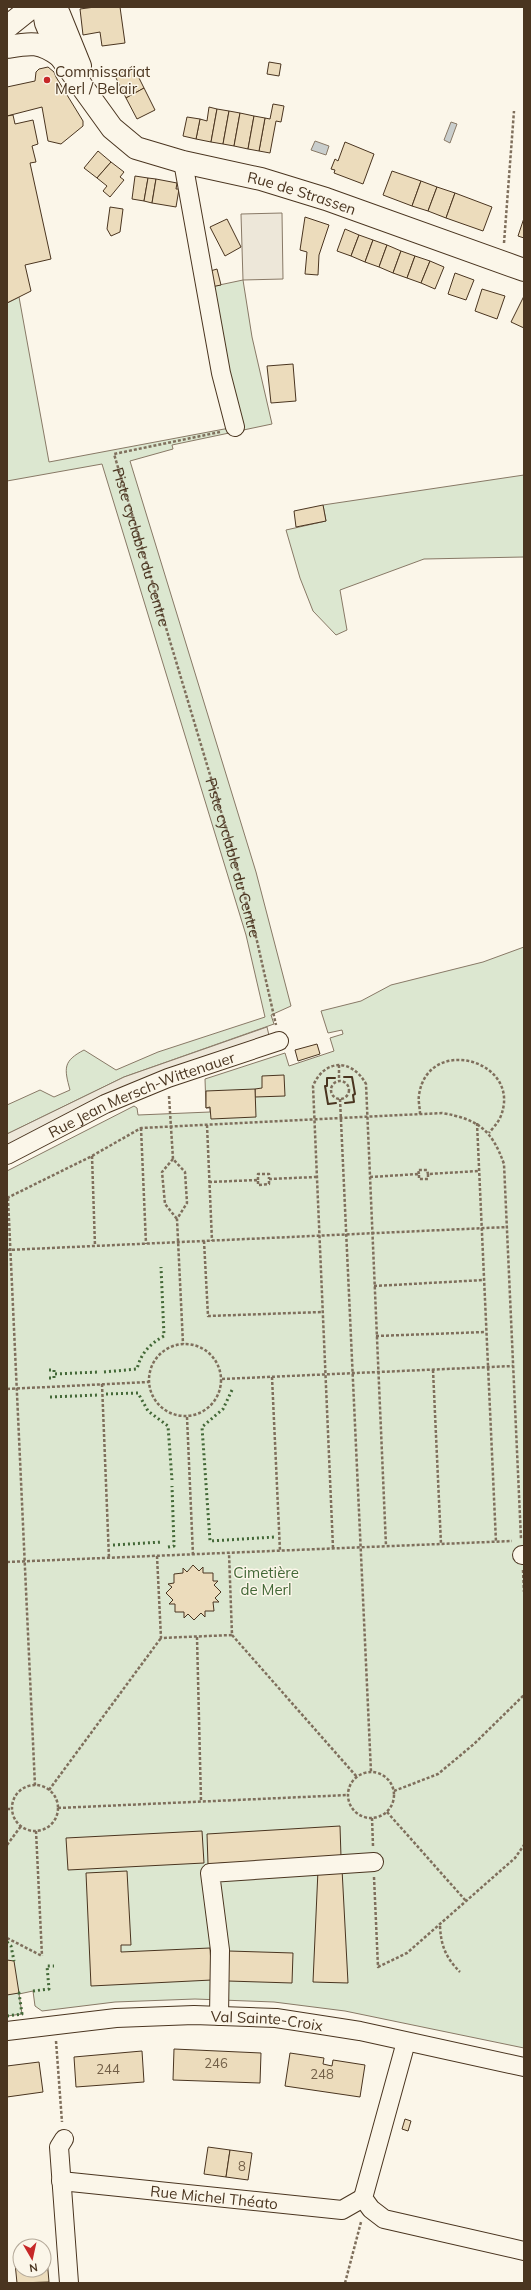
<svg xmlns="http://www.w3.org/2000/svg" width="531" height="2290" viewBox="0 0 531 2290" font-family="Mulish,sans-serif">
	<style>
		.green { fill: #dce7d0; stroke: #887966 }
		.parking { fill: #ede7d9; stroke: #887966 }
		.water { fill: #c9cecd; stroke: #887966 }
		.building { fill: #ecdcbc; stroke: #4a3520 }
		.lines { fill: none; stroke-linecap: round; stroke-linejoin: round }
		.minor-casing { stroke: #4a3520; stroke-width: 20 }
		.major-casing { stroke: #4a3520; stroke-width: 24 }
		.path { stroke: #7f6f5c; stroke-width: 2.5; stroke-dasharray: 3 2; stroke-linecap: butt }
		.minor { stroke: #fbf6e9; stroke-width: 18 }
		.major { stroke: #fbf6e9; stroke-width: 22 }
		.hedge { stroke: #436837; stroke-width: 3; stroke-dasharray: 2 3; stroke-linecap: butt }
		.wall { stroke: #4a3520; stroke-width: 2 }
		.poi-dot { fill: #c62828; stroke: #fbf6e9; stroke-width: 1.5 }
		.labels { text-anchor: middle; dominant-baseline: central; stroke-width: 3; stroke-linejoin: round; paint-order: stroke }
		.number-label { font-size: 13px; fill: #725f47 }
		.poi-label { font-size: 15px; fill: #4a3520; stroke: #fbf6e9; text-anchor: start }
		.street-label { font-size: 15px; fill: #4a3520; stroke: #fbf6e9 }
		.park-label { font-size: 15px; fill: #436837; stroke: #fbf6e9 }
	</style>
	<rect width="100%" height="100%" fill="#fbf6e9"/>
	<g class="green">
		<path d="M243 280 252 337 272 424 172 445 173 449 130 461 256 872 291 1006 271 1015 274 1024 124 1077 7 1134V1105L40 1090 54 1097 70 1090C64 1068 63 1061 84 1050L116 1070 158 1052 265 1017 246 935 102 464 7 481V303L19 297 49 462 235 427 205 288Z"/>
		<path d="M524 475V557L424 559 340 590 347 630 336 635 313 611 300 578 286 530 326 521 323 505Z"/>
		<path d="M524 947V2048L345 2011 274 2002 195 1999 115 2002 42 2011 35 2006 33 1991 19 1994 22 2014 7 2016V1171L134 1106 137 1108 138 1115 210 1112V1108H206L205 1079 285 1053 289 1066 334 1051 330 1038 343 1034 342 1030 328 1033 321 1011 361 1001 391 985 483 962Z"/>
	</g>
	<g class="parking">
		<path d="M282 213 283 279 243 280 241 214Z"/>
		<path d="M267 1027 271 1044 168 1078 7 1155V1134L124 1077Z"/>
	</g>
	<g class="water">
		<path d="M451 122 457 124 450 143 444 140Z"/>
		<path d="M315 141 329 146 326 155 311 150Z"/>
	</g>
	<g class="building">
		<path d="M95 7H120L125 43 102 46 100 32 83 35 80 9Z"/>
		<path d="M269 62 281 64 279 76 267 74Z"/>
		<path d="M133 66 144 88 126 98 115 76Z"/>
		<path d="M48 67 54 72 56 77 83 121V126L61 144 48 141 42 107 7 116V87L35 81 36 72 39 69Z"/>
		<path d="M144 88 155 110 137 119 126 98Z"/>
		<path d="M273 104 284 106 281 122 276 121 270 153 259 151 265 118 270 119Z"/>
		<path d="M209 107 217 109 211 142 196 139 200 119 207 121Z"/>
		<path d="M217 109 229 111 223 144 211 142Z"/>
		<path d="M229 111 240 113 234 146 223 144Z"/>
		<path d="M240 113 254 116 248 149 234 146Z"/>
		<path d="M13 115 15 124 33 120 38 144 32 146 36 162 30 163 51 259 25 265 31 291 7 303V116Z"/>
		<path d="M254 116 265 118 259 151 248 149Z"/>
		<path d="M187 117 200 119 196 139 183 136Z"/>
		<path d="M345 142 374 154 363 184 334 173 335 170 331 169 335 159 338 161Z"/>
		<path d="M98 151 111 162 97 178 84 168Z"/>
		<path d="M111 162 124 172 120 177 124 180 110 197 103 191 107 186 97 178Z"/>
		<path d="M392 171 421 181 412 206 383 195Z"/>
		<path d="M135 176 148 178 144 201 132 199Z"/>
		<path d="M148 178 156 179 152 203 144 201Z"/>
		<path d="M156 179 177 183 176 189H179L176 207 152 203Z"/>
		<path d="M421 181 437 187 428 211 412 206Z"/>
		<path d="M437 187 455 193 446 218 428 211Z"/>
		<path d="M455 193 492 207 483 231 446 218Z"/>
		<path d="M110 207 123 209 120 232 111 236 107 229Z"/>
		<path d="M305 217 329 225 319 255 318 275 305 274 307 252 300 250Z"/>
		<path d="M524 218V238L518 236Z"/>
		<path d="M227 219 241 247 225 256 210 227Z"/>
		<path d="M345 229 359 235 351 256 337 251Z"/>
		<path d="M359 235 373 240 365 262 351 256Z"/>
		<path d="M373 240 387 245 379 267 365 262Z"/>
		<path d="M387 245 401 251 393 273 379 267Z"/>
		<path d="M401 251 415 256 407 278 393 273Z"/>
		<path d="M415 256 430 261 421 283 407 278Z"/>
		<path d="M430 261 444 267 435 289 421 283Z"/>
		<path d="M217 269 221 285 211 287 207 272Z"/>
		<path d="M455 273 474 280 466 300 448 294Z"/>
		<path d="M482 289 505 296 497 319 475 311Z"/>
		<path d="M524 296V328L511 322Z"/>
		<path d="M293 364 296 401 271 403 267 366Z"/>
		<path d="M323 505 326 521 296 527 294 511Z"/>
		<path d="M317 1044 320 1054 298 1061 295 1050Z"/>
		<path d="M284 1075 285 1096 255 1097V1089L262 1088V1076Z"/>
		<path d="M255 1089 256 1117 211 1119 210 1107 206 1108V1091Z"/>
		<path d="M193 1565 199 1571 203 1567V1573H213V1581H218L214 1585 221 1592 215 1598 219 1602H213L214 1611H205V1617L201 1613 194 1620 188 1614 184 1618V1612H175V1604H169L173 1600 166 1593 172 1587 168 1584 174 1583V1574L183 1573V1568L187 1572Z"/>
		<path d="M340 1826 341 1857 208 1864 207 1834Z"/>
		<path d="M202 1831 204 1863 68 1870 66 1838Z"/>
		<path d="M342 1869 348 1983 313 1982 318 1870Z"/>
		<path d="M127 1871 131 1945H121V1952L210 1948 212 1980 91 1986 86 1873Z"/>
		<path d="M229 1951 293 1953 292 1983 228 1981Z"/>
		<path d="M7 1960 14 1961 19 1993 7 1995Z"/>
		<path d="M174 2049 261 2053 260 2083 173 2080Z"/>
		<path d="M142 2051 144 2082 76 2087 74 2057Z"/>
		<path d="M290 2053 324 2058 323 2064 332 2066 333 2060 365 2065 360 2097 285 2086Z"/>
		<path d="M39 2062 43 2092 7 2097V2066Z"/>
		<path d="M405 2119 411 2121 408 2131 402 2129Z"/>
		<path d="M208 2147 230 2150 226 2177 204 2174Z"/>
		<path d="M230 2150 252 2153 248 2180 226 2177Z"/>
		<path d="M47 2259 49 2282 17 2283 15 2263 20 2262V2270H44V2260Z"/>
	</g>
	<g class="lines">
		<g class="minor-casing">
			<g id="minor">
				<path d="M183 162 221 373 235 427"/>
				<path id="s2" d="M7 1155 105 1104 168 1078 279 1041"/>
				<path d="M522 1555H524"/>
				<path d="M219 2016 220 1950 210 1873 374 1862"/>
				<path id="s3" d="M7 2031 116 2018 194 2015 276 2018 360 2031 524 2067"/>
				<path d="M406 2042 363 2198 371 2209 384 2219 524 2251"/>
				<path d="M64 2139 59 2147 69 2283"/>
				<path id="s4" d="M61 2181 342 2210 363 2198"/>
			</g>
		</g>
		<g class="major-casing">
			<g id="major">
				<path id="s5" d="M43 7 46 23 60 56 112 128 136 148 183 162 261 179 326 199 524 270"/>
				<path d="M53 7 59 14 80 66"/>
				<path d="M7 27 32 7"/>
				<path d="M7 47C31 43 39 41 60 56"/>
			</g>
		</g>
		<g class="path">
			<path d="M504 243 514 111"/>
			<path id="s1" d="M220 432 114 454 231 845 257 941 276 1025"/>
			<path d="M339 1065V1080"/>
			<circle cx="340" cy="1090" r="9"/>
			<path d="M169 1096 173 1159 185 1172 187 1203 177 1219 183 1344"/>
			<path d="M340 1099 371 1772"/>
			<path d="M420 1114C420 1108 418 1101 419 1095 428 1033 525 1061 500 1118 497 1124 492 1129 489 1133"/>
			<path d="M477 1123 496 1542"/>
			<path d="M207 1125 212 1241"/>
			<path d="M141 1128 146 1244"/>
			<path d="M92 1156 95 1246"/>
			<path d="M173 1159 162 1172 165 1204 177 1219"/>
			<path d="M419 1174 418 1170H427L428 1174"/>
			<path d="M370 1177 419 1174V1179H428V1174L479 1171"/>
			<path d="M258 1180V1174H269V1179"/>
			<path d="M209 1182 258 1180V1185L269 1184V1179L316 1177"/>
			<path d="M7 1198 92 1156 141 1128 442 1113C478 1119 492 1130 504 1164L521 1539"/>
			<path d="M8 1198 35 1786"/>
			<path d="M204 1241 208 1316 322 1312"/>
			<path d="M7 1250 508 1227"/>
			<path d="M374 1286 484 1280"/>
			<path d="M376 1336 486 1332"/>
			<circle cx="185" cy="1380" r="36"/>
			<path d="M433 1370 441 1544"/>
			<path d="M272 1377 280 1551"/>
			<path d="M222 1379 513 1366"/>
			<path d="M102 1384 109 1558"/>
			<path d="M7 1389 149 1382"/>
			<path d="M187 1417 193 1555"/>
			<path d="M333 1548 313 1086C324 1059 352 1058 366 1084L386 1546"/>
			<path d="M157 1556 161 1638 232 1635 229 1553"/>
			<path d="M7 1562 512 1541"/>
			<path d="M523 1570 524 1592"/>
			<path d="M232 1635 357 1777"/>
			<path d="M197 1637 201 1801"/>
			<circle cx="371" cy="1795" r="23"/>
			<circle cx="35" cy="1808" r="23"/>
			<path d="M49 1790 161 1638"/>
			<path d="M394 1791 438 1774 474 1744 524 1695"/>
			<path d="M58 1808 348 1795"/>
			<path d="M7 1809H12"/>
			<path d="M387 1812 466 1901"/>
			<path d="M372 1818 373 1846"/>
			<path d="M36 1831 42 1956"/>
			<path d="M7 1845 21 1826"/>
			<path d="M374 1877 378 1967 407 1953 515 1858 524 1845"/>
			<path d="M440 1926C441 1946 446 1958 460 1972"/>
			<path d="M7 1938 42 1956"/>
			<path d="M56 2041 62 2122"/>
			<path d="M345 2283 361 2222"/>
		</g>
		<use href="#minor" class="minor"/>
		<use href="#major" class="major"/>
		<g class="hedge">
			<path d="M49 1370H54V1374"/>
			<path d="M104 1372 137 1369C141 1353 150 1344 164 1336L161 1267"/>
			<path d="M49 1378H54V1374L99 1372"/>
			<path d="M232 1390 223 1409 202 1427 210 1541 275 1537"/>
			<path d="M106 1394 138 1393 148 1411 168 1426 172 1480"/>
			<path d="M50 1397 99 1395"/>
			<path d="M113 1545 162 1542"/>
			<path d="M168 1547 174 1546 172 1486"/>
			<path d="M7 1942 11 1946 14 1961"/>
			<path d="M33 1991 49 1989 47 1966H54"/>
			<path d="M7 2016 22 2014 19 1993 17 1994"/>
		</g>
		<g class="wall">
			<path d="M344 1077H352L355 1094 353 1095 354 1102 345 1103"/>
			<path d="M335 1078H327V1086H325L328 1104 336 1103"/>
		</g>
	</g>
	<circle class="poi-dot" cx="47" cy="80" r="4"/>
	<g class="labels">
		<g class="number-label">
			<text x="216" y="2063">246</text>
			<text x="108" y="2069">244</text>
			<text x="322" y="2074">248</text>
			<text x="242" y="2166">8</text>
		</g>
		<g class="poi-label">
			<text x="55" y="71">Commissariat<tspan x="55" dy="17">Merl / Belair</tspan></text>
		</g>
		<g class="street-label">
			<text stroke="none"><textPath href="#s5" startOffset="344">Rue de Strassen</textPath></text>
			<text stroke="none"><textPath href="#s1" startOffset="205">Piste cyclable du Centre</textPath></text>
			<text stroke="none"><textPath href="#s1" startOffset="529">Piste cyclable du Centre</textPath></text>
			<text stroke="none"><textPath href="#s2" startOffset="148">Rue Jean Mersch-Wittenauer</textPath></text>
			<text stroke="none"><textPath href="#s3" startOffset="261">Val Sainte-Croix</textPath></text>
			<text stroke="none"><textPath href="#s4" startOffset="154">Rue Michel Théato</textPath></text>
		</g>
		<g class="park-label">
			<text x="266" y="1572">Cimetière<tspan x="266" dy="17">de Merl</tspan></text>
		</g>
	</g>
	<rect width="531" height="2290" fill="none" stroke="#4a3520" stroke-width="16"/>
	<g transform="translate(32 2258) rotate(171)"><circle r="19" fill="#fbf6e9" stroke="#b4a999"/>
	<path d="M0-3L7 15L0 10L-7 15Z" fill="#c62828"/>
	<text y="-6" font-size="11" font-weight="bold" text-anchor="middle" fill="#4a3520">N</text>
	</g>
</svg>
